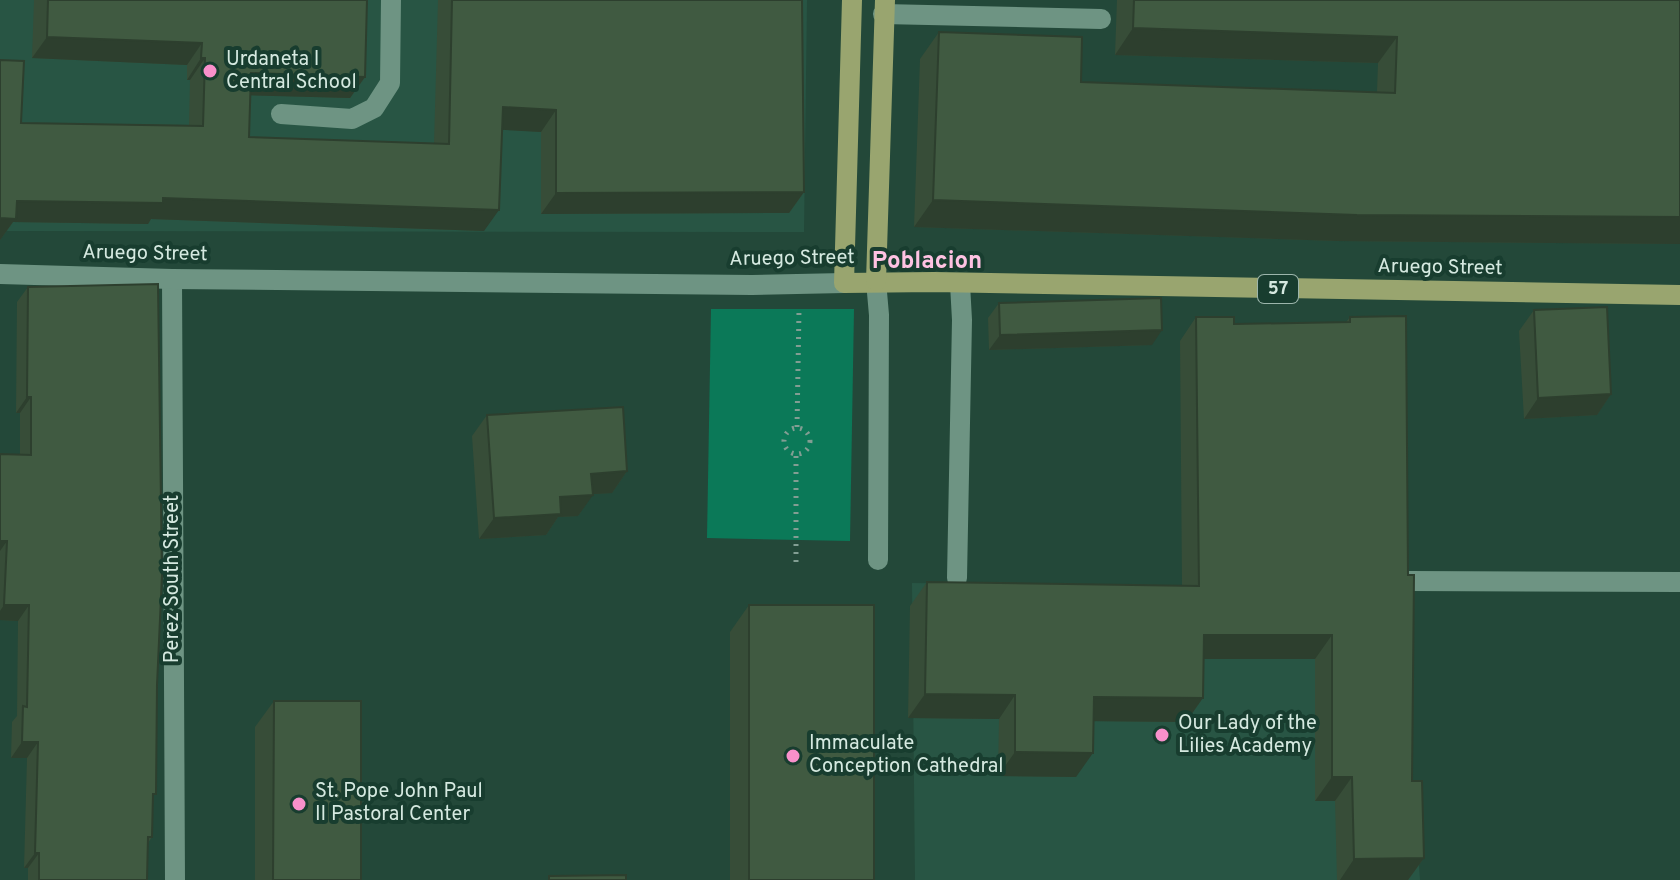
<svg xmlns="http://www.w3.org/2000/svg" width="1680" height="880" viewBox="0 0 1680 880" font-family="Overpass,sans-serif">
	<style>
		.built { fill: #285544 }
		.green { fill: #0b7958 }
		.lines { fill: none; stroke-linecap: round; stroke-linejoin: round }
		.path { stroke: #829e93; stroke-width: 5; stroke-dasharray: 2 6; stroke-linecap: butt }
		.service { stroke: #6e9483; stroke-width: 20 }
		.minor { stroke: #6e9483; stroke-width: 20 }
		.tertiary { stroke: #6e9483; stroke-width: 20 }
		.primary { stroke: #99a56f; stroke-width: 20 }
		.wall { fill: #374d38 }
		.shaded-wall { fill: #2d3f2e }
		.building { fill: #405a41; stroke: #2d3f2e; stroke-width: 2 }
		.poi-dot { fill: #f890cb; stroke: #183d2f; stroke-width: 3 }
		.labels { text-anchor: middle; dominant-baseline: central; stroke-width: 8; stroke-linejoin: round; paint-order: stroke }
		.shield { fill: #183d2f; stroke: #9cb5ab; stroke-width: 2 }
		.shield-label { font-size: 18px; font-weight: bold; fill: #d5e9e0 }
		.poi-label { font-size: 20px; fill: #d5e9e0; stroke: #183d2f; text-anchor: start }
		.street-label { font-size: 20px; fill: #d5e9e0; stroke: #183d2f }
		.quarter-label { font-size: 24px; font-weight: bold; fill: #fec2e2; stroke: #183d2f }
	</style>
	<rect width="100%" height="100%" fill="#234839"/>
	<g class="built">
		<path d="M0 0H807L804 232 0 231Z"/>
		<path d="M912 583 1400 590 1420 880H915Z"/>
	</g>
	<path class="green" d="M711 309H854L850 541 707 538Z"/>
	<g class="lines">
		<g class="path">
			<path d="M797 427 799 310"/>
			<circle cx="797" cy="441" r="13"/>
			<path d="M796 562V454"/>
		</g>
		<g class="service">
			<path d="M883 14 1101 19"/>
			<path d="M281 114 352 119 374 108 390 83 391 0"/>
			<path d="M876 281 879 315 878 560"/>
			<path d="M957 578 962 320 960 284"/>
		</g>
		<g class="minor">
			<path d="M172 279 175 880"/>
			<path d="M1409 581 1680 582"/>
		</g>
		<path class="tertiary" d="M0 274 172 279 752 285 844 283"/>
		<g class="primary">
			<path d="M852 0 844 283 934 282 1680 295"/>
			<path d="M876 281 885 0"/>
		</g>
	</g>
	<g class="wall">
		<path d="M34 0H367L365 77 350 98 250 95 249 137 434 144 438 0H802L804 192 789 213 541 214V132L502 129 484 231 151 219 148 224 13 222 0 240V60L21 123 189 125 190 80H187V65L32 58Z"/>
		<path d="M1117 0H1680V244L1338 241 914 227 920 59 939 32 1081 82 1377 92 1378 63 1115 55Z"/>
		<path d="M28 287 157 685 152 837 148 843 147 880H28V868H24L27 758H11L12 722 17 716 18 621 0 620V454L20 455V413H16L17 302Z"/>
		<path d="M999 303 1152 345 989 350 988 318Z"/>
		<path d="M1534 310 1611 394 1597 415 1524 419 1519 331Z"/>
		<path d="M1196 317 1234 324 1346 322 1350 317 1408 575 1412 781 1424 858 1408 880H1337L1335 801H1315V659H1204L1186 722 1093 721 1076 777 998 776 999 719 908 718 910 606 927 582 1182 586 1180 341Z"/>
		<path d="M487 415 627 471 612 493 593 494 578 516 558 517 546 535 479 539 472 436Z"/>
		<path d="M749 605 874 880H730V632Z"/>
		<path d="M274 701 361 880H255V727Z"/>
	</g>
	<g class="shaded-wall">
		<path d="M1133 28 1397 37 1378 63 1115 55Z"/>
		<path d="M47 37 202 43 187 65 32 58Z"/>
		<path d="M201 58H205L190 80H187Z"/>
		<path d="M251 73 365 77 350 98 236 95Z"/>
		<path d="M503 107 556 110 541 132 488 129Z"/>
		<path d="M804 192 789 213 541 214 556 193Z"/>
		<path d="M163 198 499 210 484 231 151 219 148 224 13 222 0 240V218L17 201Z"/>
		<path d="M933 200 1680 217V244L1338 241 914 227Z"/>
		<path d="M1162 330 1152 345 989 350 1000 335Z"/>
		<path d="M1611 394 1597 415 1524 419 1538 398Z"/>
		<path d="M27 397H31L20 413H16Z"/>
		<path d="M627 471 612 493 576 495 591 474Z"/>
		<path d="M593 495 578 516 558 517 546 535 479 539 494 518 560 497Z"/>
		<path d="M0 541H7L0 551Z"/>
		<path d="M4 605H29L18 621 0 620V611Z"/>
		<path d="M1204 635H1332L1315 659H1187Z"/>
		<path d="M925 694 1015 695 999 719 908 718Z"/>
		<path d="M1094 697 1203 698 1186 722 1077 721Z"/>
		<path d="M22 742H38L27 758H11Z"/>
		<path d="M1015 752 1093 753 1076 777 998 776Z"/>
		<path d="M1332 777H1352L1335 801H1315Z"/>
		<path d="M35 853H39L28 868H24Z"/>
		<path d="M1424 858 1408 880H1340L1354 859Z"/>
	</g>
	<g class="building">
		<path d="M48 0H367L365 77 251 73 249 137 449 144 452 0H802L804 192 556 193V110L503 107 499 210 163 198V203L17 201 16 219 0 218V60L24 61 21 123 203 126 205 58H201L202 43 47 37Z"/>
		<path d="M1134 0H1680V217L1357 215 933 200 939 32 1082 37 1081 82 1395 93 1397 37 1133 28Z"/>
		<path d="M158 284 162 575 157 685 156 794H153L152 837H148L147 880H39V853H35L38 742H22L23 706 27 707 29 605H4L7 541H0V454L31 455V397H27L28 287Z"/>
		<path d="M1161 298 1162 330 1000 335 999 303Z"/>
		<path d="M1607 307 1611 394 1538 398 1534 310Z"/>
		<path d="M1406 316 1408 575H1414L1412 781H1422L1424 858 1354 859 1352 777H1332V635H1204L1203 698 1094 697 1093 753 1015 752V695L925 694 927 582 1199 586 1196 317H1234V324L1350 322V317Z"/>
		<path d="M623 407 627 471 591 474 593 495 560 497 561 514 494 518 487 415Z"/>
		<rect x="749" y="605" width="125" height="275"/>
		<path d="M274 701H361V880H273Z"/>
		<path d="M626 875V880H549V876Z"/>
	</g>
	<g class="poi-dot">
		<circle cx="210" cy="71" r="8"/>
		<circle cx="1162" cy="735" r="8"/>
		<circle cx="793" cy="756" r="8"/>
		<circle cx="299" cy="804" r="8"/>
	</g>
	<g class="labels">
		<rect class="shield" x="1258" y="275" width="40" height="28" rx="6"/>
		<g class="shield-label">
			<text x="1278" y="289">57</text>
		</g>
		<g class="poi-label">
			<text x="226" y="60">Urdaneta I<tspan x="226" dy="23">Central School</tspan></text>
			<text x="1178" y="724">Our Lady of the<tspan x="1178" dy="23">Lilies Academy</tspan></text>
			<text x="809" y="744">Immaculate<tspan x="809" dy="23">Conception Cathedral</tspan></text>
			<text x="315" y="792">St. Pope John Paul<tspan x="315" dy="23">II Pastoral Center</tspan></text>
		</g>
		<g class="street-label">
			<text transform="translate(145 254) rotate(1)">Aruego Street</text>
			<text transform="translate(792 259) rotate(-1)">Aruego Street</text>
			<text transform="translate(1440 268) rotate(1)">Aruego Street</text>
			<text transform="translate(173 579) rotate(-90)">Perez South Street</text>
		</g>
		<g class="quarter-label">
			<text x="927" y="262">Poblacion</text>
		</g>
	</g>
</svg>
